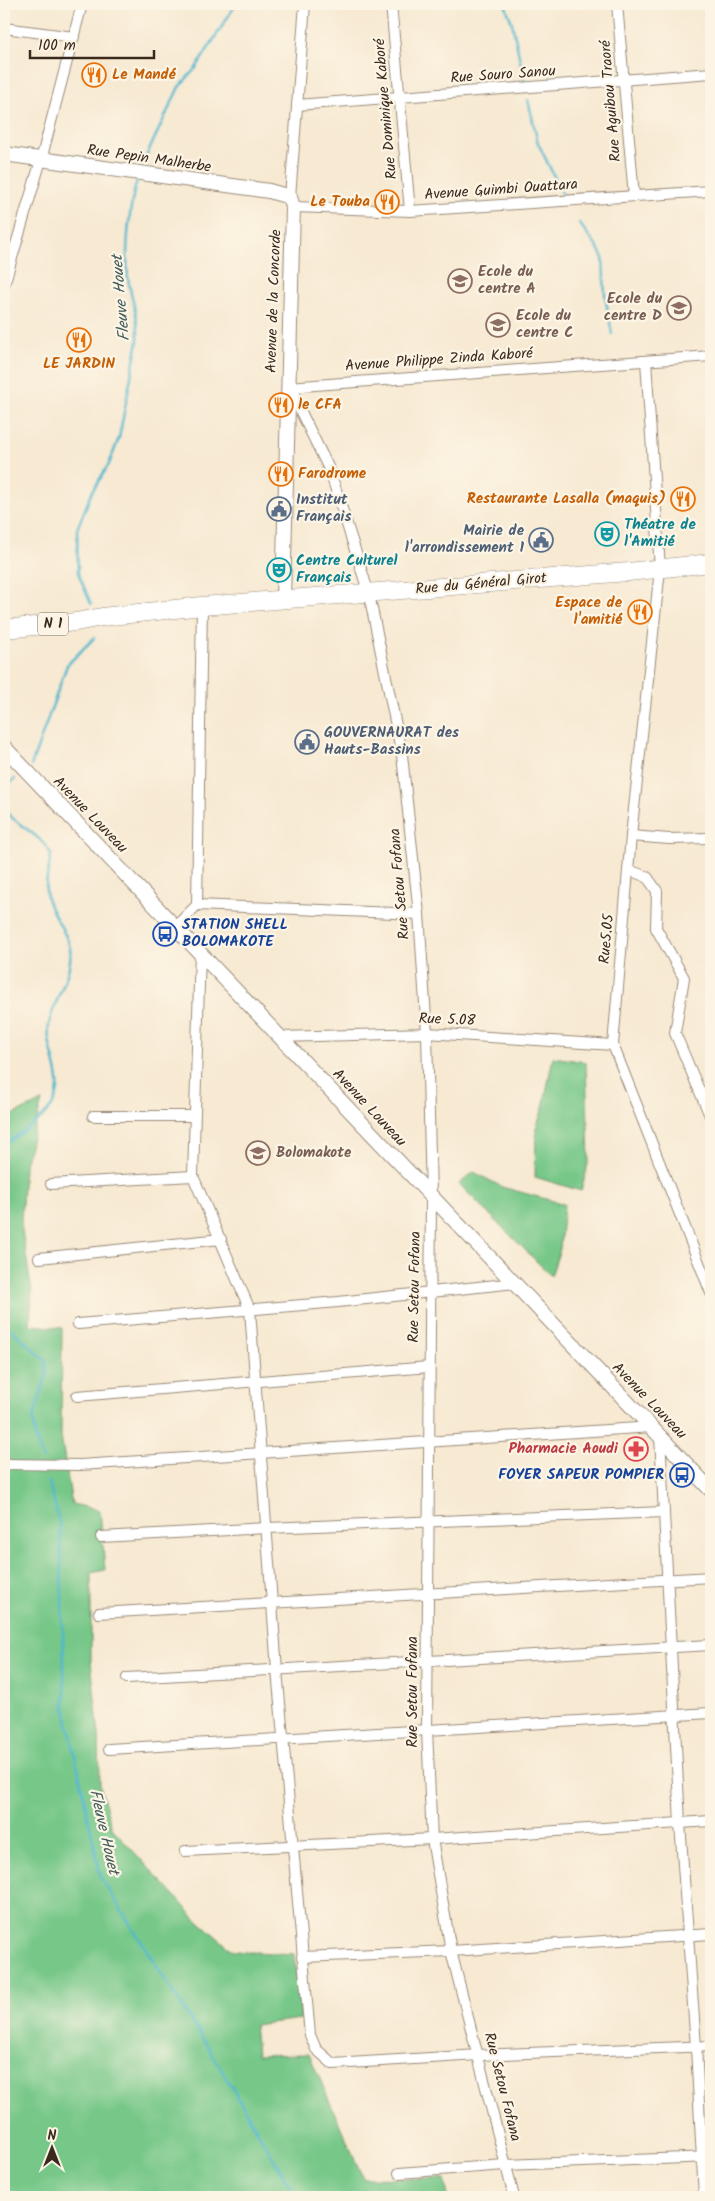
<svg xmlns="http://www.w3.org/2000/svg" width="715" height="2201" viewBox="0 0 715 2201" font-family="Kalam,sans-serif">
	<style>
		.green { fill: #76c788; stroke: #587853 }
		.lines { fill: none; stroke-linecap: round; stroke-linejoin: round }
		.stream { stroke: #4fb7cd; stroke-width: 2.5 }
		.street-casing { stroke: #998a78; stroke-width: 12 }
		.secondary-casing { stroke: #998a78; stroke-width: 16 }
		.highway-casing { stroke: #998a78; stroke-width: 19 }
		.street { stroke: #fff; stroke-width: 10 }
		.secondary { stroke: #fff; stroke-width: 14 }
		.highway { stroke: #fff; stroke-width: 18 }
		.labels { text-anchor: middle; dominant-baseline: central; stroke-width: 4.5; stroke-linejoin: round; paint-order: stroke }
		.shield { fill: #fcf5e5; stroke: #75675a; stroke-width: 1 }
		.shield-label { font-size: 14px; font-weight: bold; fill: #3b2a1e }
		.food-label { font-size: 15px; font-weight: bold; fill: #c56008; stroke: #fcf5e5; text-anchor: start }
		.street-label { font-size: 15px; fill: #3b2a1e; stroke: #fcf5e5 }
		.education-label { font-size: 15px; font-weight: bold; fill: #785e54; stroke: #fcf5e5; text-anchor: start }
		.service-label { font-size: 15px; font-weight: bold; fill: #4e5e75; stroke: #fcf5e5; text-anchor: start }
		.culture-label { font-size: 15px; font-weight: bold; fill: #0d838f; stroke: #fcf5e5; text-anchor: start }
		.transit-label { font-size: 15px; font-weight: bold; fill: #164399; stroke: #fcf5e5; text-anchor: start }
		.health-label { font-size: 15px; font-weight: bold; fill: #be3a42; stroke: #fcf5e5; text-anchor: end }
		.water-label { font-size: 16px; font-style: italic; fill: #425b5b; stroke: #fcf5e5 }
	</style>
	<rect width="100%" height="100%" fill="#fcf5e5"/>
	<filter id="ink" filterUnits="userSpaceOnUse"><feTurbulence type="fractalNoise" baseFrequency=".02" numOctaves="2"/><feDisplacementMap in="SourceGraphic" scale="10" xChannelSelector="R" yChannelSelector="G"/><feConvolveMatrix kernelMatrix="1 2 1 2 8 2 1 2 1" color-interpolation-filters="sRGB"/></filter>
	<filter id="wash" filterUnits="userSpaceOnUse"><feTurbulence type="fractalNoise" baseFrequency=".0096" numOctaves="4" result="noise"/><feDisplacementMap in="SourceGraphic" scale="20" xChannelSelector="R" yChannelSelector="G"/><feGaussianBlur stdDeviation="1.12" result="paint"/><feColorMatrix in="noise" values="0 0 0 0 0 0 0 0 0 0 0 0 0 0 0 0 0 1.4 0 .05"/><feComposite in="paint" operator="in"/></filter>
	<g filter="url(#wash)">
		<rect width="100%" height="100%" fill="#f7e9d2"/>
		<g class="green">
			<path d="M553 1057 586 1062 589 1160 581 1191 535 1177 536 1128 543 1108Z"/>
			<path d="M42 1101 24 1168 21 1224 32 1292 30 1325 62 1328 61 1436 72 1504 100 1510 105 1570 91 1573V1661L99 1736 100 1785 112 1828 196 1919 233 1951 294 1954 301 2019 254 2025 257 2055 309 2054 363 2178 445 2179 448 2197H4V1119Z"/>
			<path d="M474 1172 502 1187 564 1204 560 1249 551 1276 459 1184Z"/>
		</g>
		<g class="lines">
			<g class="stream">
				<path d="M505 4 512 23 525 84"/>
				<path d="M528 100 538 143 564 197"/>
				<path d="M141 167 179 87 196 68 236 4"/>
				<path d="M579 223 598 248 603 258 605 295 612 334"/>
				<path d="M91 604 78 573 77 529 92 492 109 464 119 438 138 341C139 321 133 303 129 284 124 257 129 204 138 177"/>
				<path d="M31 766 67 665 94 638"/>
				<path d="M4 787 15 779"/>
				<path d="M4 810C18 826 41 835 51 854 50 866 45 879 46 892 48 912 66 928 70 948 74 974 53 1000 49 1025 45 1052 68 1078 53 1104 46 1118 17 1135 4 1145"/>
				<path d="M4 1327 13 1331 45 1360 47 1373 33 1419 35 1437 43 1459"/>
				<path d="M49 1482 60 1526 65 1708 101 1878 216 2060 296 2197"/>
			</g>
		</g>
	</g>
	<g filter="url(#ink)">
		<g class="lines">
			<g class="street-casing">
				<g id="street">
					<path d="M391 4 410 211"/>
					<path d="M617 4 634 196"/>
					<path d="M4 28 74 37"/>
					<path d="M297 105 711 73"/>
					<path d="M290 197 305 4"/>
					<path d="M293 207 410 211 711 191"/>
					<path d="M4 285 41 160 82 4"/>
					<path d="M646 361 660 569 631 836 613 1045 711 1293"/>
					<path d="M293 386 300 410 330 471 369 594 402 755 419 914 427 1033 431 1197 427 1730 432 1839 451 1951 514 2197"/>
					<path d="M288 387 711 356"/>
					<path d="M631 836 669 839 711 838"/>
					<path d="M629 870 647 877 657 891 656 928 684 978 675 1033 711 1118"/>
					<path d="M197 905 419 914"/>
					<path d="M175 927 197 905 202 606"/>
					<path d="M200 952 193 1176 250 1310 277 1670 310 2035 316 2049 333 2064 479 2055 711 2046"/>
					<path d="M280 1037 427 1033 613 1045"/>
					<path d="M93 1116H194"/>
					<path d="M51 1184 193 1176"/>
					<path d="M39 1258 221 1239"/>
					<path d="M78 1324 338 1302 515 1283"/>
					<path d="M77 1396 429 1367"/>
					<path d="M660 1436 680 1823 696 2047 704 2197"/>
					<path d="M4 1464 80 1465 652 1427"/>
					<path d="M101 1537 267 1528 664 1512"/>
					<path d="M99 1613 711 1577"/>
					<path d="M127 1678 711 1645"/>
					<path d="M109 1749 711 1713"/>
					<path d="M185 1851 432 1839 711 1821"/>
					<path d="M302 1957 451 1951 711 1934"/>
					<path d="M399 2173 505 2165 711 2157"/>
				</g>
			</g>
			<g class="secondary-casing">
				<g id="secondary">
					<path d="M4 154 269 191 290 197 293 207 283 600"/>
					<path d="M4 747 711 1490"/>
				</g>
			</g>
			<g class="highway-casing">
				<path id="highway" d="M4 629 76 622 102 617 202 606 628 572 711 563"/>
			</g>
			<use href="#street" class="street"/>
			<use href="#secondary" class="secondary"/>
			<use href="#highway" class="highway"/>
		</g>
	</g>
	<defs>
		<g id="restaurant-ring" transform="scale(1.25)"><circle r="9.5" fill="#fcf5e5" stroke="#e8710a" stroke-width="1.5"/><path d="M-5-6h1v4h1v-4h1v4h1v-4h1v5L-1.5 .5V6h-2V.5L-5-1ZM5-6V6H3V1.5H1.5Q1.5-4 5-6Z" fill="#e8710a"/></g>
		<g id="school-ring" transform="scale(1.25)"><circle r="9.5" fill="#fcf5e5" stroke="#8d6e63" stroke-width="1.5"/><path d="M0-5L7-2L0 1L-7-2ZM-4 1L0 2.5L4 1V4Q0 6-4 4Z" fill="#8d6e63"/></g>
		<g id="civic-ring" transform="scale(1.25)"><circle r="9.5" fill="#fcf5e5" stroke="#5c6f8a" stroke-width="1.5"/><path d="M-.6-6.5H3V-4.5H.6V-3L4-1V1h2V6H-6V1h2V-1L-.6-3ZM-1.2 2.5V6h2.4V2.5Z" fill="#5c6f8a"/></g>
		<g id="theatre-ring" transform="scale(1.25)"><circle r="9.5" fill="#fcf5e5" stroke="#0f9aa8" stroke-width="1.5"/><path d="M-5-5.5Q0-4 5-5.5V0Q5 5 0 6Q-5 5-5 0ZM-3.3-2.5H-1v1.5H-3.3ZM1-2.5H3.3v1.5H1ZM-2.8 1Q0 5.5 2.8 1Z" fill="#0f9aa8"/></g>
		<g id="bus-ring" transform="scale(1.25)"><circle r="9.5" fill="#fcf5e5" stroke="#1a4fb4" stroke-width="1.5"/><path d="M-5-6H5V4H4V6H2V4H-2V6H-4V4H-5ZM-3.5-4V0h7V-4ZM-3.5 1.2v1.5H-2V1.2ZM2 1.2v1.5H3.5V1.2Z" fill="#1a4fb4"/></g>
		<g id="pharmacy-ring" transform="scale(1.25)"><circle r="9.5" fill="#fcf5e5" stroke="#e0444e" stroke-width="1.5"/><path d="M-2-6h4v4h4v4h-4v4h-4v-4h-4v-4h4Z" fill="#e0444e"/></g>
	</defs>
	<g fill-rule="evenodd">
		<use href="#restaurant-ring" x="94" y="75"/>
		<use href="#restaurant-ring" x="387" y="202"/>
		<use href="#school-ring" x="460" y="281"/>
		<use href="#school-ring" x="679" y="308"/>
		<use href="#school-ring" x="498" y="325"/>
		<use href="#restaurant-ring" x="79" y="340"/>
		<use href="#restaurant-ring" x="281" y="405"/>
		<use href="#restaurant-ring" x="281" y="474"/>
		<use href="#restaurant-ring" x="683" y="499"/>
		<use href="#civic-ring" x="279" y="509"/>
		<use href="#theatre-ring" x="607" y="534"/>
		<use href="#civic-ring" x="541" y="540"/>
		<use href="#theatre-ring" x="279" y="570"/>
		<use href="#restaurant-ring" x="640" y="612"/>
		<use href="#civic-ring" x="307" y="742"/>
		<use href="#bus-ring" x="165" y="934"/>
		<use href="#school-ring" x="258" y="1153"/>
		<use href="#pharmacy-ring" x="636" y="1449"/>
		<use href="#bus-ring" x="682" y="1475"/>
	</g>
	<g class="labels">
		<rect class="shield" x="38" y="612.5" width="30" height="23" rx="4"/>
		<g class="shield-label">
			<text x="53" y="624">N 1</text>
		</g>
		<g class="food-label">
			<text x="112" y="75">Le Mandé</text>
			<text x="370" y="202" text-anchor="end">Le Touba</text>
			<text x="79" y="364" text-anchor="middle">LE JARDIN</text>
			<text x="298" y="405">le CFA</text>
			<text x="298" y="474">Farodrome</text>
			<text x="666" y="499" text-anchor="end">Restaurante Lasalla (maquis)</text>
			<text x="622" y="603" text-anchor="end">Espace de<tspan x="622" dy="17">l'amitié</tspan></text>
		</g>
		<g class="street-label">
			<text transform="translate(503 75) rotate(-4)">Rue Souro Sanou</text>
			<text transform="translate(611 101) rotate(-95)">Rue Aguibou Traoré</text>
			<text transform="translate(386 109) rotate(-95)">Rue Dominique Kaboré</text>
			<text transform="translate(149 159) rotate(8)">Rue Pepin Malherbe</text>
			<text transform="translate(501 190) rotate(-4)">Avenue Guimbi Ouattara</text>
			<text transform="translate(274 301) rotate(-88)">Avenue de la Concorde</text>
			<text transform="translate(439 360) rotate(-4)">Avenue Philippe Zinda Kaboré</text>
			<text transform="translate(481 584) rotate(-5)">Rue du Général Girot</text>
			<text transform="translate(90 815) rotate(46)">Avenue Louveau</text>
			<text transform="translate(400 884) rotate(-95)">Rue Setou Fofana</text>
			<text transform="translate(607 939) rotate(-85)">Rue5.05</text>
			<text transform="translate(447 1020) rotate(2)">Rue 5.08</text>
			<text transform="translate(369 1108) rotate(47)">Avenue Louveau</text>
			<text transform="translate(415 1287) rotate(-89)">Rue Setou Fofana</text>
			<text transform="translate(649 1401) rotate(46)">Avenue Louveau</text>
			<text transform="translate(413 1692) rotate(-90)">Rue Setou Fofana</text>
			<text transform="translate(502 2087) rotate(76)">Rue Setou Fofana</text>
		</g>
		<g class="education-label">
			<text x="478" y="272">Ecole du<tspan x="478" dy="17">centre A</tspan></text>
			<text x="662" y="299" text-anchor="end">Ecole du<tspan x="662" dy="17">centre D</tspan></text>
			<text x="516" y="316">Ecole du<tspan x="516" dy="17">centre C</tspan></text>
			<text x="276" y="1153">Bolomakote</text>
		</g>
		<g class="service-label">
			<text x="296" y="500">Institut<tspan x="296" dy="17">Français</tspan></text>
			<text x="524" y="531" text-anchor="end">Mairie de<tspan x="524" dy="17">l'arrondissement 1</tspan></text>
			<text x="324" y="733">GOUVERNAURAT des<tspan x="324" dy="17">Hauts-Bassins</tspan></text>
		</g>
		<g class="culture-label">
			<text x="624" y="525">Théatre de<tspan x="624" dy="17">l'Amitié</tspan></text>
			<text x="296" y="561">Centre Culturel<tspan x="296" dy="17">Français</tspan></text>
		</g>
		<g class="transit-label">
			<text x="182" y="925">STATION SHELL<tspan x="182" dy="17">BOLOMAKOTE</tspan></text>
			<text x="664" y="1475" text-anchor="end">FOYER SAPEUR POMPIER</text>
		</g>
		<g class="health-label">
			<text x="618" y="1449">Pharmacie Aoudi</text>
		</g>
		<g class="water-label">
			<text transform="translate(121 298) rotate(-95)">Fleuve Houet</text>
			<text transform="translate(104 1832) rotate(77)">Fleuve Houet</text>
		</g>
	</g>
	<rect width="715" height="2201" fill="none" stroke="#fcf5e5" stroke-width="20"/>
	<g transform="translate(52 2148)" stroke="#fcf5e5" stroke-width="4" paint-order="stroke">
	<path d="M0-4L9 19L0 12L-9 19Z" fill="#3b2a1e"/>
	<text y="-8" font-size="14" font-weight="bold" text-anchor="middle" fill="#3b2a1e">N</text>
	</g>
	<path d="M30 50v8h124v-8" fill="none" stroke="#3b2a1e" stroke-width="2.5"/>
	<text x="38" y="50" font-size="15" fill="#3b2a1e" stroke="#fcf5e5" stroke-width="4" paint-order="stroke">100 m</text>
</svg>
